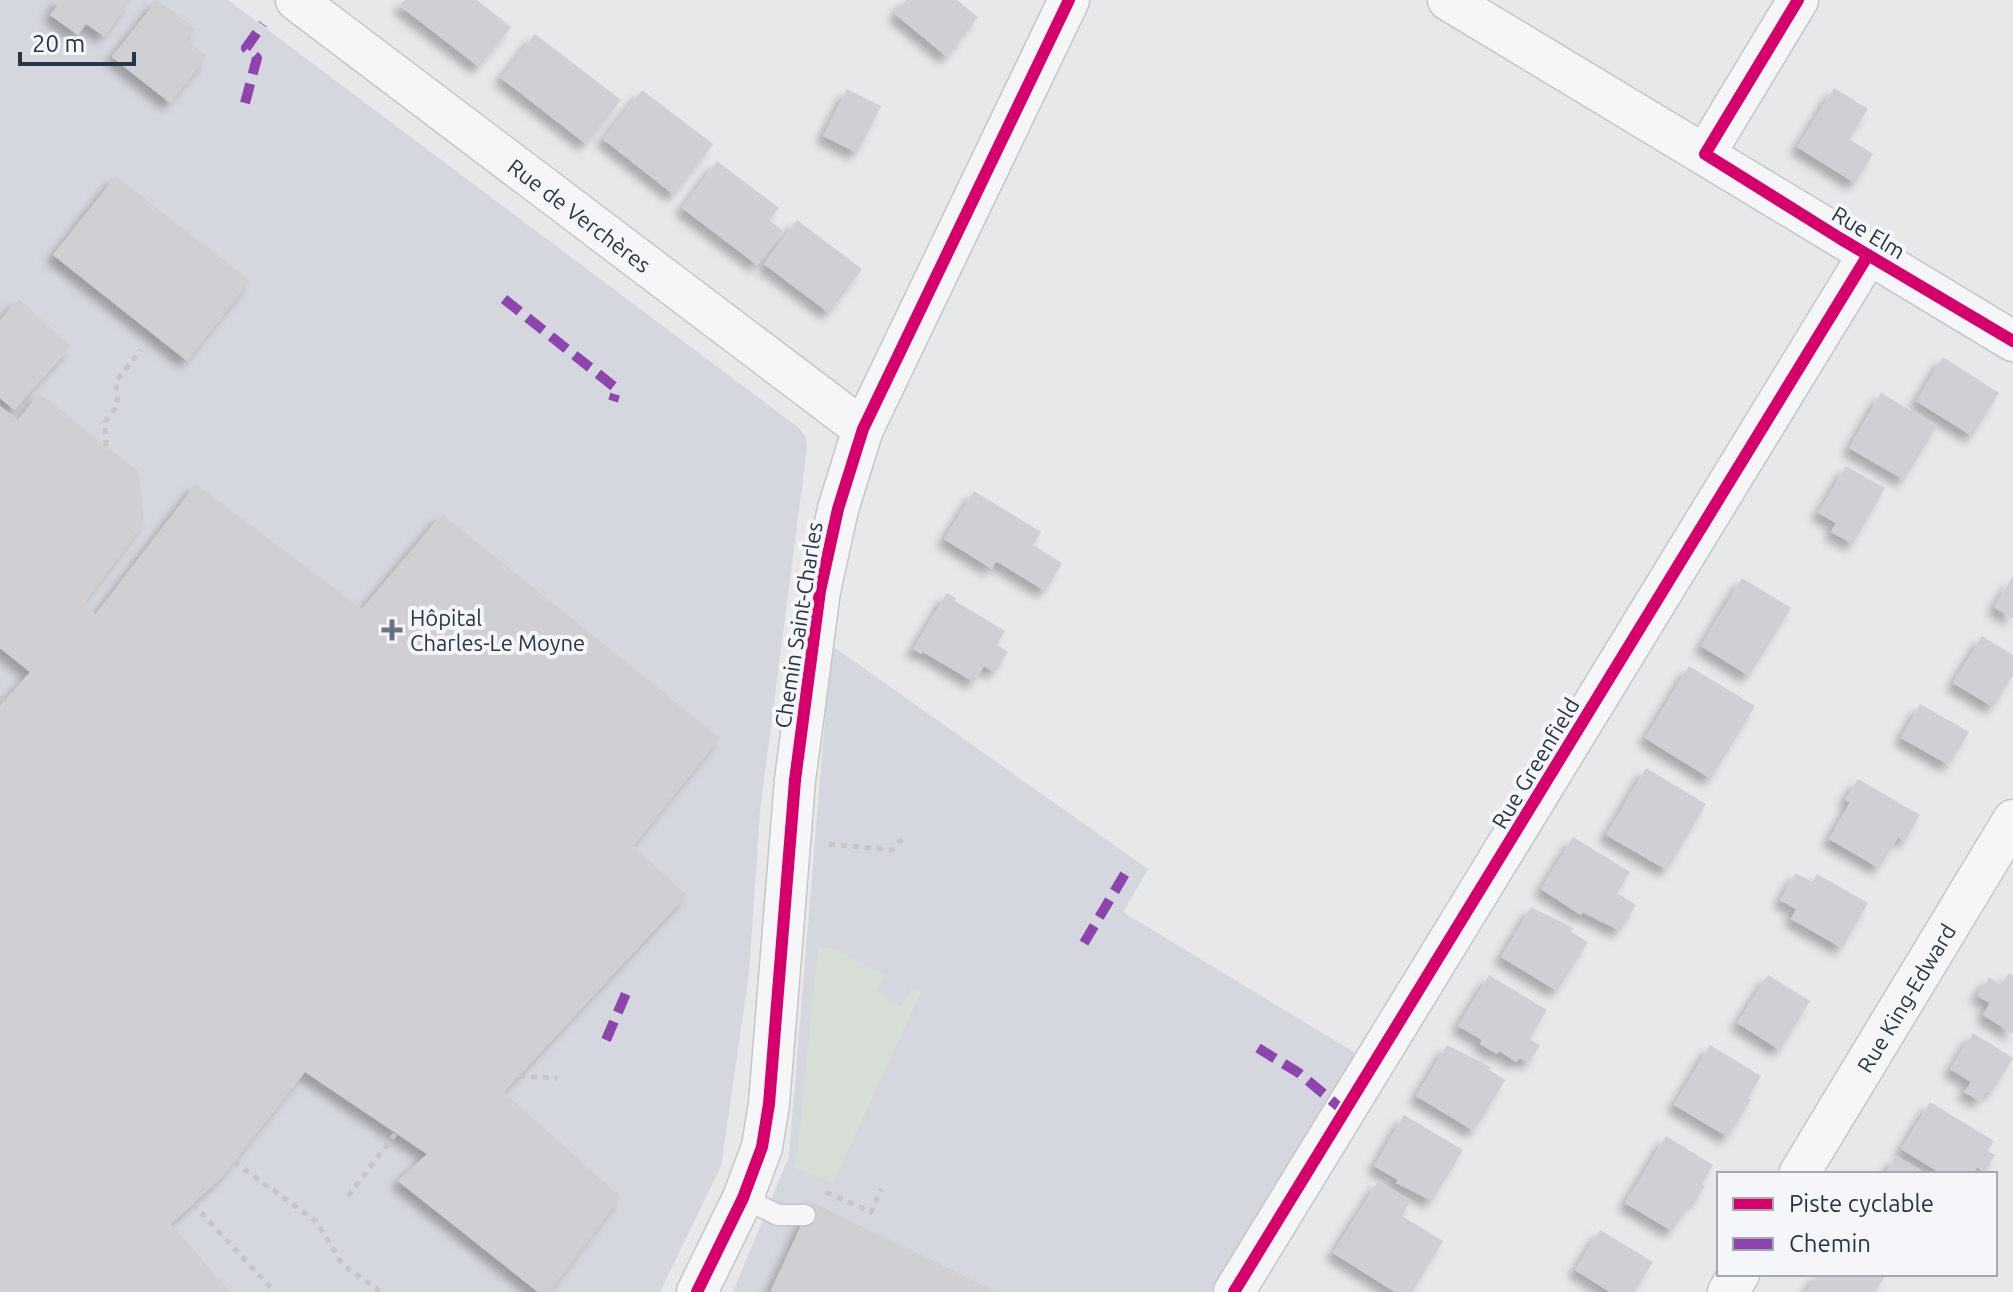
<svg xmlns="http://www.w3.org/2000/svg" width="2013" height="1292" viewBox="0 0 2013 1292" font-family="Ubuntu,sans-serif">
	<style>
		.built { fill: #d4d7dd }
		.green { fill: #d6ded6 }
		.building { fill: #ced0d3; filter: url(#shadow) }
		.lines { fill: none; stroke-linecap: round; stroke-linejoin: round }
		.lane-casing { stroke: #c4c6c8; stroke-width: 23 }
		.street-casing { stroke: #c4c6c8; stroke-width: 43 }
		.path { stroke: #c5c6ca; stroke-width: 5; stroke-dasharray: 6 6; stroke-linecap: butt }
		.lane { stroke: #f5f6f7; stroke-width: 20 }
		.street { stroke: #f5f6f7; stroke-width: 40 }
		.quiet { stroke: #8e44ad; stroke-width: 10; stroke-dasharray: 20 10; stroke-linecap: butt }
		.cycleway-casing { stroke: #f4f6f9; stroke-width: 17 }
		.cycleway { stroke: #d6006c; stroke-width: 12 }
		.poi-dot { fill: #6c737f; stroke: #f4f6f9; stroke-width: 3 }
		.labels { text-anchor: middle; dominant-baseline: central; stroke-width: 8; stroke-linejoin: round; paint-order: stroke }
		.street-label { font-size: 22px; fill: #2b3445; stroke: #f4f6f9 }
		.poi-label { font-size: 22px; fill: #2b3445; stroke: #f4f6f9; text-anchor: start }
	</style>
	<defs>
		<filter id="shadow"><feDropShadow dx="-7" dy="7" stdDeviation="4" flood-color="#0004"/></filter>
	</defs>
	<rect width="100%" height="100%" fill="#e6e8ea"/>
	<g class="built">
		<path d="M0 0H228L799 428 806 438 807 448 760 811 749 974 721 1166 660 1292H0Z"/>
		<path d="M831 645 1148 869 1123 912 1357 1054 1211 1292H733L789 1156Z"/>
	</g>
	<path class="green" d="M832 947 885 975 876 991 900 1007 913 987 921 992 833 1183 793 1167 797 1157 818 948Z"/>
	<g class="building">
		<path d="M51 0H131L104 36 86 24 78 35 50 15 58 5Z"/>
		<path d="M157 0 196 29 187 40 207 56 170 103 112 57Z"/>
		<path d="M405 0H477L511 27 479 67 400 6Z"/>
		<path d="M906 0H957L978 17 947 57 895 14Z"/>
		<path d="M535 34 621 100 586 144 501 78Z"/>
		<path d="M1834 88 1868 109 1849 139 1873 154 1855 183 1797 147Z"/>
		<path d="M847 89 881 106 857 153 823 136Z"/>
		<path d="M642 90 713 144 674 195 603 139Z"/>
		<path d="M717 161 779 208 769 220 783 231 757 265 682 208Z"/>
		<path d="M116 176 250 281 187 361 53 255Z"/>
		<path d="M797 220 862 269 829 313 764 264Z"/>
		<path d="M19 299 71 347 14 410 0 398V320Z"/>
		<path d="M1943 357 1999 393 1972 436 1916 401Z"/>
		<path d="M39 393 139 472 144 523 86 601 95 615 196 484 362 609 442 514 720 738 633 846 687 895 504 1092 621 1197 549 1292H538L398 1181 427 1154 305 1072 222 1177 171 1224 230 1292H0V706L30 672 0 648V406L18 420Z"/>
		<path d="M1881 393 1937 426 1904 480 1849 448Z"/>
		<path d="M1846 466 1885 488 1853 544 1831 532 1836 523 1818 513Z"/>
		<path d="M974 491 1041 532 1033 545 1062 563 1045 591 996 561 992 569 944 539Z"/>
		<path d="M2013 576V619L1994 607Z"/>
		<path d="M1742 578 1791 608 1749 676 1701 646Z"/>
		<path d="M947 593 956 598 955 601 1005 631 997 645 1008 652 995 672 984 666 974 682 923 652 921 654 913 649Z"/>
		<path d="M1982 636 2013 655V675L1993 707 1953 683Z"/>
		<path d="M1689 666 1755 706 1711 779 1645 738Z"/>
		<path d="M1920 704 1969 732 1949 765 1901 738Z"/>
		<path d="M1646 768 1706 804 1667 870 1606 835Z"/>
		<path d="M1858 779 1920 815 1905 841 1898 837 1879 868 1829 839 1850 802 1845 800Z"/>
		<path d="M1573 837 1630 872 1617 893 1636 905 1620 931 1582 912 1581 915 1541 889Z"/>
		<path d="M1796 873 1812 882 1817 874 1868 903 1842 948 1791 919 1796 909 1780 900Z"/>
		<path d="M1531 907 1573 928 1571 932 1588 942 1557 991 1501 957Z"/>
		<path d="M2009 973 2013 975V1034L1983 1015 1990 1003 1977 996 1989 977 2001 985Z"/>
		<path d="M1489 975 1547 1010 1529 1039 1540 1045 1529 1063 1519 1058 1516 1062 1499 1051 1497 1054 1480 1044 1482 1040 1458 1026Z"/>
		<path d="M1768 975 1810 1001 1780 1050 1737 1023Z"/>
		<path d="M1973 1033 2013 1058 1991 1093 1987 1091 1980 1101 1964 1092 1971 1082 1950 1069Z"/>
		<path d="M1447 1045 1491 1067 1489 1070 1505 1080 1474 1131 1416 1096Z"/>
		<path d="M1710 1045 1761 1076 1748 1098 1751 1100 1728 1137 1674 1105Z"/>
		<path d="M1930 1102 1994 1141 1987 1151 1995 1155 1985 1172 1977 1167 1973 1174H1942L1901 1149Z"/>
		<path d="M1404 1115 1463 1150 1432 1201 1396 1183 1398 1180 1374 1166Z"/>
		<path d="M1666 1136 1713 1165 1702 1184 1705 1186 1695 1202 1692 1200 1672 1231 1625 1203Z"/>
		<path d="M1896 1156 1926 1174H1885Z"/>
		<path d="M1378 1181 1411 1201 1402 1216 1443 1241 1412 1292H1395L1333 1253Z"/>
		<path d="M812 1202 997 1292H770Z"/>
		<path d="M1600 1230 1653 1262 1634 1292H1610L1575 1270Z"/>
		<path d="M1818 1274H1886L1875 1292H1806Z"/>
	</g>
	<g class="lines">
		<g class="lane-casing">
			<path id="lane" d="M743 1198 778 1215H805"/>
		</g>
		<g class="street-casing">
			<g id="street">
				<path id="s1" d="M296 0 863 429"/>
				<path d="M1448 0 2013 341"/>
				<path d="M1705 154 1798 0"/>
				<path id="s2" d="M1799 1174 2013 820"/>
				<path d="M697 1292 743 1198 762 1147 769 1104 795 780 820 591 838 509 863 429 1069 0"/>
				<path d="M1234 1292 1868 255"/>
				<path d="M1728 1292 1739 1274"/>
			</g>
		</g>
		<g class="path">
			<path d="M106 446 105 422 118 405 116 381 141 350"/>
			<path d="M0 697 5 701"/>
			<path d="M829 844 892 850 905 836"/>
			<path d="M519 1076 557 1078"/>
			<path d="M234 1162 316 1221 342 1264 381 1292"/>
			<path d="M826 1192 871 1212 881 1189"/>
			<path d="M348 1196 396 1133"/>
			<path d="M193 1204 275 1292"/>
		</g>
		<use href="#lane" class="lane"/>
		<use href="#street" class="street"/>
		<g class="quiet">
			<path d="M245 103 257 58 246 48 263 24"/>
			<path d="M504 299 617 389 613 401"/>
			<path d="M1084 943 1126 872"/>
			<path d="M606 1040 627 991"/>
			<path d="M1258 1048 1299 1073 1345 1112"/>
		</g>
		<g class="cycleway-casing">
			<g id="cycleway">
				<path d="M1798 0 1705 154 1841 239 2013 341"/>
				<path d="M697 1292 743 1198 762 1147 769 1104 795 780 820 591 838 509 863 429 1069 0"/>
				<path d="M1234 1292 1868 255"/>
			</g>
		</g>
		<use href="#cycleway" class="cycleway"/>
	</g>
	<path class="poi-dot" d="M388 618h8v8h8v8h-8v8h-8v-8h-8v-8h8z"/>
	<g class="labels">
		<g class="street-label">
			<text stroke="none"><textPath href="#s1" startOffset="356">Rue de Verchères</textPath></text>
			<text transform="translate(1869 232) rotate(31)">Rue Elm</text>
			<text transform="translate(798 625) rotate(-81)">Chemin Saint-Charles</text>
			<text transform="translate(1535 763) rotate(-59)">Rue Greenfield</text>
			<text stroke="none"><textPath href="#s2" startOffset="206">Rue King-Edward</textPath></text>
		</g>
		<g class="poi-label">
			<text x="410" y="617">Hôpital<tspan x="410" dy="25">Charles-Le Moyne</tspan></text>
		</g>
	</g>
	<rect x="1717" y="1172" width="280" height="104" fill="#f4f6f9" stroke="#a4a8b1" stroke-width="2"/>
	<rect x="1733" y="1198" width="40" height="12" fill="#d6006c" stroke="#a4a8b1" stroke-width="2"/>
	<text x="1789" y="1212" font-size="24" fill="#2b3445">Piste cyclable</text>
	<rect x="1733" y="1238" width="40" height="12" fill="#8e44ad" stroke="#a4a8b1" stroke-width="2"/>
	<text x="1789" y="1252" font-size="24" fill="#2b3445">Chemin</text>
	<path d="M20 52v12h114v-12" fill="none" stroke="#2b3445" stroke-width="4"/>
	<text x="32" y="52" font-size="24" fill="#2b3445" stroke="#f4f6f9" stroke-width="6" paint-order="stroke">20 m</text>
</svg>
